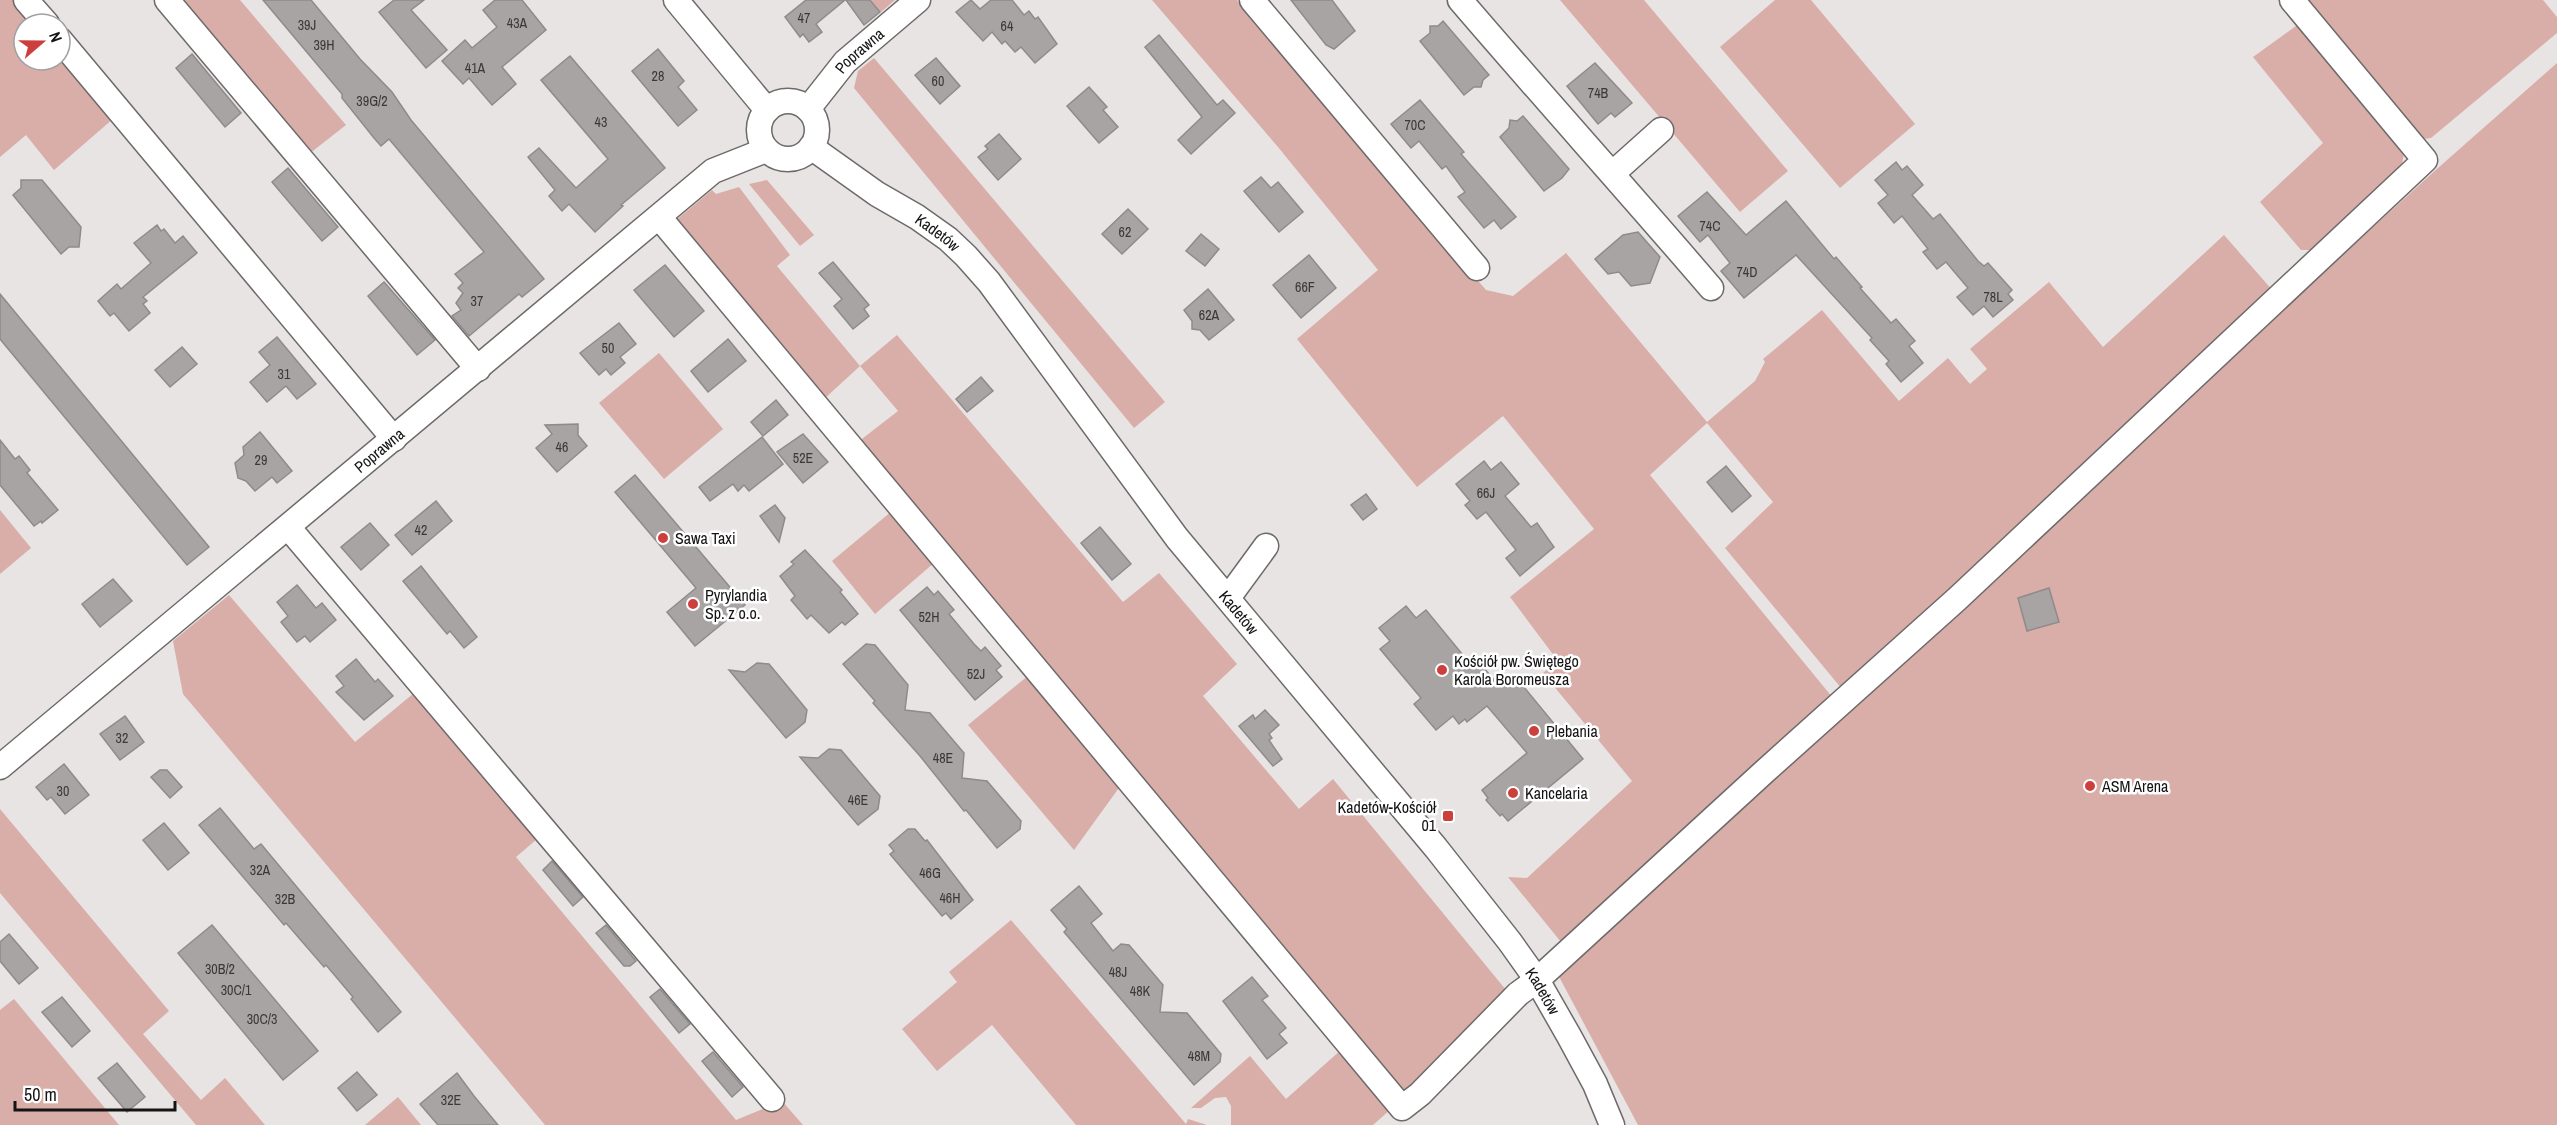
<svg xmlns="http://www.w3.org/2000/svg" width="2557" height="1125" viewBox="0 0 2557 1125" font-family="'Archivo Narrow',sans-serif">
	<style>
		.green { fill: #d9ada8 }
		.building { fill: #a8a4a4; stroke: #8f8b8b; stroke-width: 1.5 }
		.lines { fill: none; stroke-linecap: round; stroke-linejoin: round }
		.minor-casing { stroke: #6d6a69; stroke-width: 27 }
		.minor { stroke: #fff; stroke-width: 24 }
		.poi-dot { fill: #cd3f3d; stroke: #fff; stroke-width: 2 }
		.labels { text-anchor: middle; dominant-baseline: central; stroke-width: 5; stroke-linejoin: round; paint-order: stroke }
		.number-label { font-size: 14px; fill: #3a3838 }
		.street-label { font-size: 16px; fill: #151414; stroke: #fff }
		.poi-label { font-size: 16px; fill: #151414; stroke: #fff; text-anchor: start }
	</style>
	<rect width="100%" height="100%" fill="#e8e4e3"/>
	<g class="green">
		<path d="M0 0H17L37 24H24V60H60V52L114 118 54 170 26 135 0 157Z"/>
		<path d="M179 0H240L346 125 309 154Z"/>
		<path d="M871 0H895L881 12Z"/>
		<path d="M1152 0H1237L1486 290 1513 296 1566 253 1707 422 1755 381 1765 362 1763 359 1822 310 1899 401 1948 358 1970 384 1987 369 1970 349 2049 282 2103 347 2224 235 2274 292 1842 689 1725 548 1773 502 1707 423 1650 475 1833 698 1561 942 1508 877 1527 878 1632 781 1543 673 1558 661 1510 597 1594 529 1503 416 1417 487 1297 339 1378 270 1278 147Z"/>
		<path d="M1560 0H1644L1788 171 1740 212Z"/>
		<path d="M1775 0H1811L1915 124 1840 188 1720 47Z"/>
		<path d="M2299 0H2543L2557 17V33L2431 138 2416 140Z"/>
		<path d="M2300 23 2405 148 2400 175 2319 250H2301L2260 202 2323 143 2253 57Z"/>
		<path d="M874 58 1165 402 1134 428 854 88 858 71Z"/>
		<path d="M2557 63V1125H1638L1556 971 2438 168Z"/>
		<path d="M767 180 814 235 800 246 749 184Z"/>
		<path d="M739 187 790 255 777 266 860 366 897 335 1123 602 1159 573 1237 664 1203 696 1299 809 1333 779 1506 990 1473 1021 1406 1098 858 442 898 411 860 366 823 400 675 221 712 190 716 194Z"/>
		<path d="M659 353 723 429 664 479 599 403Z"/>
		<path d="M0 510 31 548 0 574Z"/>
		<path d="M892 511 935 562 875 614 832 561Z"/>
		<path d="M229 595 355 742 414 693 537 839 516 857 736 1120 782 1101 803 1125H545L183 694 173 641Z"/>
		<path d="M1029 675 1121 785 1074 850 968 725Z"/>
		<path d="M0 809 169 1011 143 1034 201 1100 225 1078 265 1125H196L0 893Z"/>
		<path d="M1011 920 1186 1124 1188 1119 1207 1125H1076L992 1025 937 1071 902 1029 957 982 949 972Z"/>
		<path d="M14 999 119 1125H0V1010Z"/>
		<path d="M1342 1049 1391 1109 1373 1125H1231V1106L1226 1097 1215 1098 1201 1108H1191L1250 1056 1286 1099Z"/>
		<path d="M398 1097 421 1125H365Z"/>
	</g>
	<g class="building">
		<path d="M263 0H311L360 59 392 92 411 120 544 279 522 297 519 294 469 336 452 316 461 310 456 303 463 293 458 288 463 283 455 274 484 252 389 139 381 146 374 138 342 98V94Z"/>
		<path d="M394 0H424L411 10 447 50 426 68 379 12Z"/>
		<path d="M495 0H522L546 30 502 67 516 84 492 105 469 78 463 84 442 61 465 40 472 48 497 27 483 10Z"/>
		<path d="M806 0H845L816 24 822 32 809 42 803 34 800 37 785 17Z"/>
		<path d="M846 0H870L880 12 864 25Z"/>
		<path d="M971 0 980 9 991 0H1012L1024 15 1029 11 1035 19 1038 17 1057 44 1035 63 1021 47 1015 52 1005 41 1002 44 992 32 983 41 956 12Z"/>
		<path d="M1291 0H1332L1355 31 1334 49 1326 45Z"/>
		<path d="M1443 21 1489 75 1483 80 1481 87H1474L1464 95 1420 41 1430 33V26H1438Z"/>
		<path d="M1159 35 1217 105 1223 100 1235 113 1191 154 1178 140 1202 117 1145 47Z"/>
		<path d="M658 49 684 81 678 87 697 110 678 126 632 71Z"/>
		<path d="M192 54 241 113 225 127 176 68Z"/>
		<path d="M570 56 665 168 621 205 623 206 595 232 569 204 562 211 549 196 555 190 528 157 539 148 576 188 608 159 541 80Z"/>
		<path d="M936 58 960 86 940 104 915 75Z"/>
		<path d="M1595 63 1632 103 1615 117 1611 113 1598 124 1567 86Z"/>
		<path d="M1089 87 1107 107 1103 110 1118 127 1099 143 1067 106Z"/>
		<path d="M1420 100 1464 152 1461 154 1516 217 1501 229 1494 220 1484 228 1458 197 1465 192 1446 166 1442 169 1419 141 1411 148 1391 124Z"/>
		<path d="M1523 116 1569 169 1562 178 1544 191 1500 137 1509 128 1510 120 1517 121Z"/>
		<path d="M999 134 1021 159 998 180 978 157 988 149 985 146Z"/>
		<path d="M1896 162 1902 170 1907 166 1923 185 1912 195 1933 219 1940 214 1978 261 1984 266 1988 263 2012 290 2008 294 2013 300 1993 317 1984 306 1973 315 1957 297 1968 288 1946 262 1937 269 1923 252 1928 249 1902 216 1894 223 1878 203 1888 195 1875 180Z"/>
		<path d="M288 168 338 227 322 241 272 182Z"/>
		<path d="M1261 177 1271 188 1278 182 1303 212 1279 232 1244 191Z"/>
		<path d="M21 180H42L81 227 79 247H69L61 254 13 195 21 188Z"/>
		<path d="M1707 192 1746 235 1786 201 1834 259 1836 257 1862 287 1860 288 1891 323 1896 319 1915 341 1909 346 1923 363 1901 382 1886 364 1889 361 1870 340 1872 338 1796 255 1744 298 1721 271 1730 263 1708 235 1700 242 1678 216Z"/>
		<path d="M1128 209 1148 229 1122 254 1102 234Z"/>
		<path d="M157 225 161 231 164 229 175 243 183 236 197 253 143 297 147 301 143 304 150 313 129 331 114 313 110 316 98 301 117 284 121 289 151 263 134 243Z"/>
		<path d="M1638 232 1660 257 1650 283 1631 286 1619 272 1608 274 1595 259 1623 235Z"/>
		<path d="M1201 234 1219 249 1205 266 1186 251Z"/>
		<path d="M1309 255 1336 288 1301 318 1273 285Z"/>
		<path d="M833 262 869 305 864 309 869 316 853 329 834 306 842 299 819 273Z"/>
		<path d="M665 265 704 311 674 337 634 290Z"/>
		<path d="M384 282 435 340 417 355 368 296Z"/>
		<path d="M1208 289 1234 320 1209 340 1200 330 1192 329V321L1184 310Z"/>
		<path d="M0 294 209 547 187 565 0 339Z"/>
		<path d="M619 323 636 344 620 357 625 363 611 375 606 369 599 375 580 353Z"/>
		<path d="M277 337 316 384 297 399 286 386 267 402 250 382 270 365 259 352Z"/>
		<path d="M728 339 746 361 708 392 691 371Z"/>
		<path d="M182 347 197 364 170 387 155 370Z"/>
		<path d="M981 377 993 391 967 412 956 399Z"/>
		<path d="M776 400 788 415 763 436 751 422Z"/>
		<path d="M578 424V435L587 446 557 472 536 448 552 434 545 425Z"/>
		<path d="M260 432 292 471 277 483 272 477 255 491 246 481 238 478 235 463 244 455 243 447Z"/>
		<path d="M803 434 828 462 803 483 777 452Z"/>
		<path d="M762 437 783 464 749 491 744 485 738 491 733 484 710 501 699 487Z"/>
		<path d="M0 440 15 459 19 456 30 470 27 473 58 510 42 523 41 521 34 526 0 485Z"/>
		<path d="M1484 461 1491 470 1501 462 1519 484 1505 496 1531 527 1537 523 1554 547 1520 576 1506 558 1516 550 1486 512 1477 519 1465 505 1470 501 1456 484Z"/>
		<path d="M1726 466 1751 496 1732 512 1707 482Z"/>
		<path d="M635 475 745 605 695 646 667 612 696 588 615 492Z"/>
		<path d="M1366 494 1377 509 1363 520 1351 505Z"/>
		<path d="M436 501 452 521 412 555 395 535Z"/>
		<path d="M775 505 785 518 779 542 760 516Z"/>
		<path d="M370 523 389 545 361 570 341 547Z"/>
		<path d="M1100 527 1131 564 1112 580 1081 543Z"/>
		<path d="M805 550 842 590 840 592 858 614 845 625 842 622 829 633 811 615 807 619 791 600 795 596 780 576 794 564 791 562Z"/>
		<path d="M421 566 477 637 464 648 450 631 447 634 403 581Z"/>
		<path d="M113 579 132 601 100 627 82 604Z"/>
		<path d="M297 585 316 608 322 603 336 620 310 642 305 636 297 642 281 622 288 616 277 602Z"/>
		<path d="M927 587 934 595 938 591 954 610 949 614 974 644 981 651 985 647 1001 666 996 670 1002 677 975 700 900 610Z"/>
		<path d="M2049 588 2059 622 2027 631 2018 598Z"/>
		<path d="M1406 606 1416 618 1426 610 1467 660 1473 655 1500 687 1514 675 1583 759 1508 821 1502 814 1500 816 1486 800 1488 798 1482 790 1527 753 1487 706 1467 722 1465 719 1459 724 1453 716 1436 730 1414 704 1421 698 1380 649 1390 641 1379 628Z"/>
		<path d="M866 644 875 645 908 685 905 710 930 713 964 753 962 778 987 781 1021 821 1020 829 997 848 966 810 964 811 920 756 873 703 875 701 843 664Z"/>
		<path d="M356 659 375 682 378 679 393 696 364 720 336 692 344 686 336 676Z"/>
		<path d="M757 663 769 664 807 710 805 722 786 738 729 670 745 672Z"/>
		<path d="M1265 710 1279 725 1269 734 1272 738 1269 740 1282 759 1273 766 1239 726 1253 715 1255 719Z"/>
		<path d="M125 716 144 742 120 760 100 734Z"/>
		<path d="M829 749 841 750 880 796 878 809 858 825 800 757 818 758Z"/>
		<path d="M64 764 89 795 65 814 51 797 47 800 36 787Z"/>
		<path d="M160 770H167L182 787 170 798 151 777Z"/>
		<path d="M220 808 254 849 261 844 401 1012 378 1032 351 999 353 997 326 965 324 967 286 923 284 925 199 825Z"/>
		<path d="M164 823 189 853 168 870 143 840Z"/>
		<path d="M908 829H915L925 841 927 840 973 900 951 919 946 913 942 916 890 854 894 851 889 845Z"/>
		<path d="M552 861 583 897 573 906 543 870Z"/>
		<path d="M1079 886 1102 914 1091 923 1113 951 1121 944 1129 945 1163 985 1160 1012 1187 1013 1221 1054 1220 1062 1194 1085 1064 932 1067 929 1051 910Z"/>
		<path d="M212 925 318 1051 283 1080 178 953Z"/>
		<path d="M606 925 636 961 630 966H624L596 933Z"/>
		<path d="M9 934 38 968 19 984 0 961V942Z"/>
		<path d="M1252 977 1268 996 1262 1000 1286 1028 1279 1034 1287 1043 1267 1059 1223 1001Z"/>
		<path d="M660 989 690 1024 679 1033 650 997Z"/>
		<path d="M62 997 90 1031 72 1047 42 1012Z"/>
		<path d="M713 1052 743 1087 732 1097 702 1061Z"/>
		<path d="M117 1063 145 1097 127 1112 98 1078Z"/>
		<path d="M357 1072 377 1095 357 1111 338 1088Z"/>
		<path d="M457 1073 474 1096 498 1125H438L420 1104Z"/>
	</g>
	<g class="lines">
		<g class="minor-casing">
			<g id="minor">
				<path d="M26 0 47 24"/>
				<path d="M167 0 478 369"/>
				<path d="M676 0 767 110"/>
				<path d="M1252 0 1477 268"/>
				<path d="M1460 0C1543 97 1628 191 1711 288"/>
				<path d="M60 40 394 439"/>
				<circle cx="788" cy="130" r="29"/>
				<path id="s1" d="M808 109 845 62 918 0"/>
				<path id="s2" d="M811 147 877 194 917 217 948 239 966 256 989 282 1177 538 1436 848 1510 942 1537 980 1569 1036 1595 1084 1612 1125"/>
				<path d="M1613 173 1661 130"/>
				<path d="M659 217 1402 1108 1420 1094 1518 994 1537 980 1764 772 1957 599 2425 160 2292 0"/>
				<path d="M288 527 772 1099"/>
				<path d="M1228 598 1266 546"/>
				<path id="s3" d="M0 767 713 171 766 150"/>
			</g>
		</g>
		<use href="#minor" class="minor"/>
	</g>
	<g class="poi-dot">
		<circle cx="663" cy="538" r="6"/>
		<circle cx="693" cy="604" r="6"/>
		<circle cx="1442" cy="670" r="6"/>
		<circle cx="1534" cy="731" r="6"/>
		<circle cx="2090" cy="786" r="6"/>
		<circle cx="1513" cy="793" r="6"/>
		<rect x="1442" y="810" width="12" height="12" rx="3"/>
	</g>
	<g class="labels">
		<g class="number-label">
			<text x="804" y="18">47</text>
			<text x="517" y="23">43A</text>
			<text x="307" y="25">39J</text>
			<text x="1007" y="26">64</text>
			<text x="324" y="45">39H</text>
			<text x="475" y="68">41A</text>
			<text x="658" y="76">28</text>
			<text x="938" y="81">60</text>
			<text x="1598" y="93">74B</text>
			<text x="372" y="101">39G/2</text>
			<text x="601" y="122">43</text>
			<text x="1415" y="125">70C</text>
			<text x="1710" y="226">74C</text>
			<text x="1125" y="232">62</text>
			<text x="1747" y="272">74D</text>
			<text x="1305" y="287">66F</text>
			<text x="1993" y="297">78L</text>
			<text x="477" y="301">37</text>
			<text x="1209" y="315">62A</text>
			<text x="608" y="348">50</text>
			<text x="284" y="374">31</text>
			<text x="562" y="447">46</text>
			<text x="803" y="458">52E</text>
			<text x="261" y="460">29</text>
			<text x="1486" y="493">66J</text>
			<text x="421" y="530">42</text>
			<text x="929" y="617">52H</text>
			<text x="976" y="674">52J</text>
			<text x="122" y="738">32</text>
			<text x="943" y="758">48E</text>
			<text x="63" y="791">30</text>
			<text x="858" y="800">46E</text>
			<text x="260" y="870">32A</text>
			<text x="930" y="873">46G</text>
			<text x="950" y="898">46H</text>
			<text x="285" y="899">32B</text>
			<text x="220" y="969">30B/2</text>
			<text x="1118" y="972">48J</text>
			<text x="236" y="990">30C/1</text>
			<text x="1140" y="991">48K</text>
			<text x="262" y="1019">30C/3</text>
			<text x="1199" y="1056">48M</text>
			<text x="451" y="1100">32E</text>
		</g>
		<g class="street-label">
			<text stroke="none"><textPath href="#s1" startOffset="78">Poprawna</textPath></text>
			<text stroke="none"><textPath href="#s2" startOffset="153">Kadetów</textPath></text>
			<text stroke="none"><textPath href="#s3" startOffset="494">Poprawna</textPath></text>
			<text stroke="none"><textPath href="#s2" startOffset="639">Kadetów</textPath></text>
			<text stroke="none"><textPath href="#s2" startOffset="1125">Kadetów</textPath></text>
		</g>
		<g class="poi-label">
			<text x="675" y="538">Sawa Taxi</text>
			<text x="705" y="595">Pyrylandia<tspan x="705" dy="18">Sp. z o.o.</tspan></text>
			<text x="1454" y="661">Kościół pw. Świętego<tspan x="1454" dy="18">Karola Boromeusza</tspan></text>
			<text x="1546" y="731">Plebania</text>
			<text x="2102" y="786">ASM Arena</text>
			<text x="1525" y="793">Kancelaria</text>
			<text x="1436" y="807" text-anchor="end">Kadetów-Kościół<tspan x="1436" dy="18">01</tspan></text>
		</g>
	</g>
	<g transform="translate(42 42) rotate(70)"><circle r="28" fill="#ffffff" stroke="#a1a1a1" stroke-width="1.5"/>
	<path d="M0-4.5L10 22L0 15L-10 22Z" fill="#cd3f3d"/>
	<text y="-9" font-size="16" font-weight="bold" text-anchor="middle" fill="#151414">N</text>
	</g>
	<path d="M15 1101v9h160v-9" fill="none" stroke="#151414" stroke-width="3"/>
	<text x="24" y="1101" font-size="18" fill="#151414" stroke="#ffffff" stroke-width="4.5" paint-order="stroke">50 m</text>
</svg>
